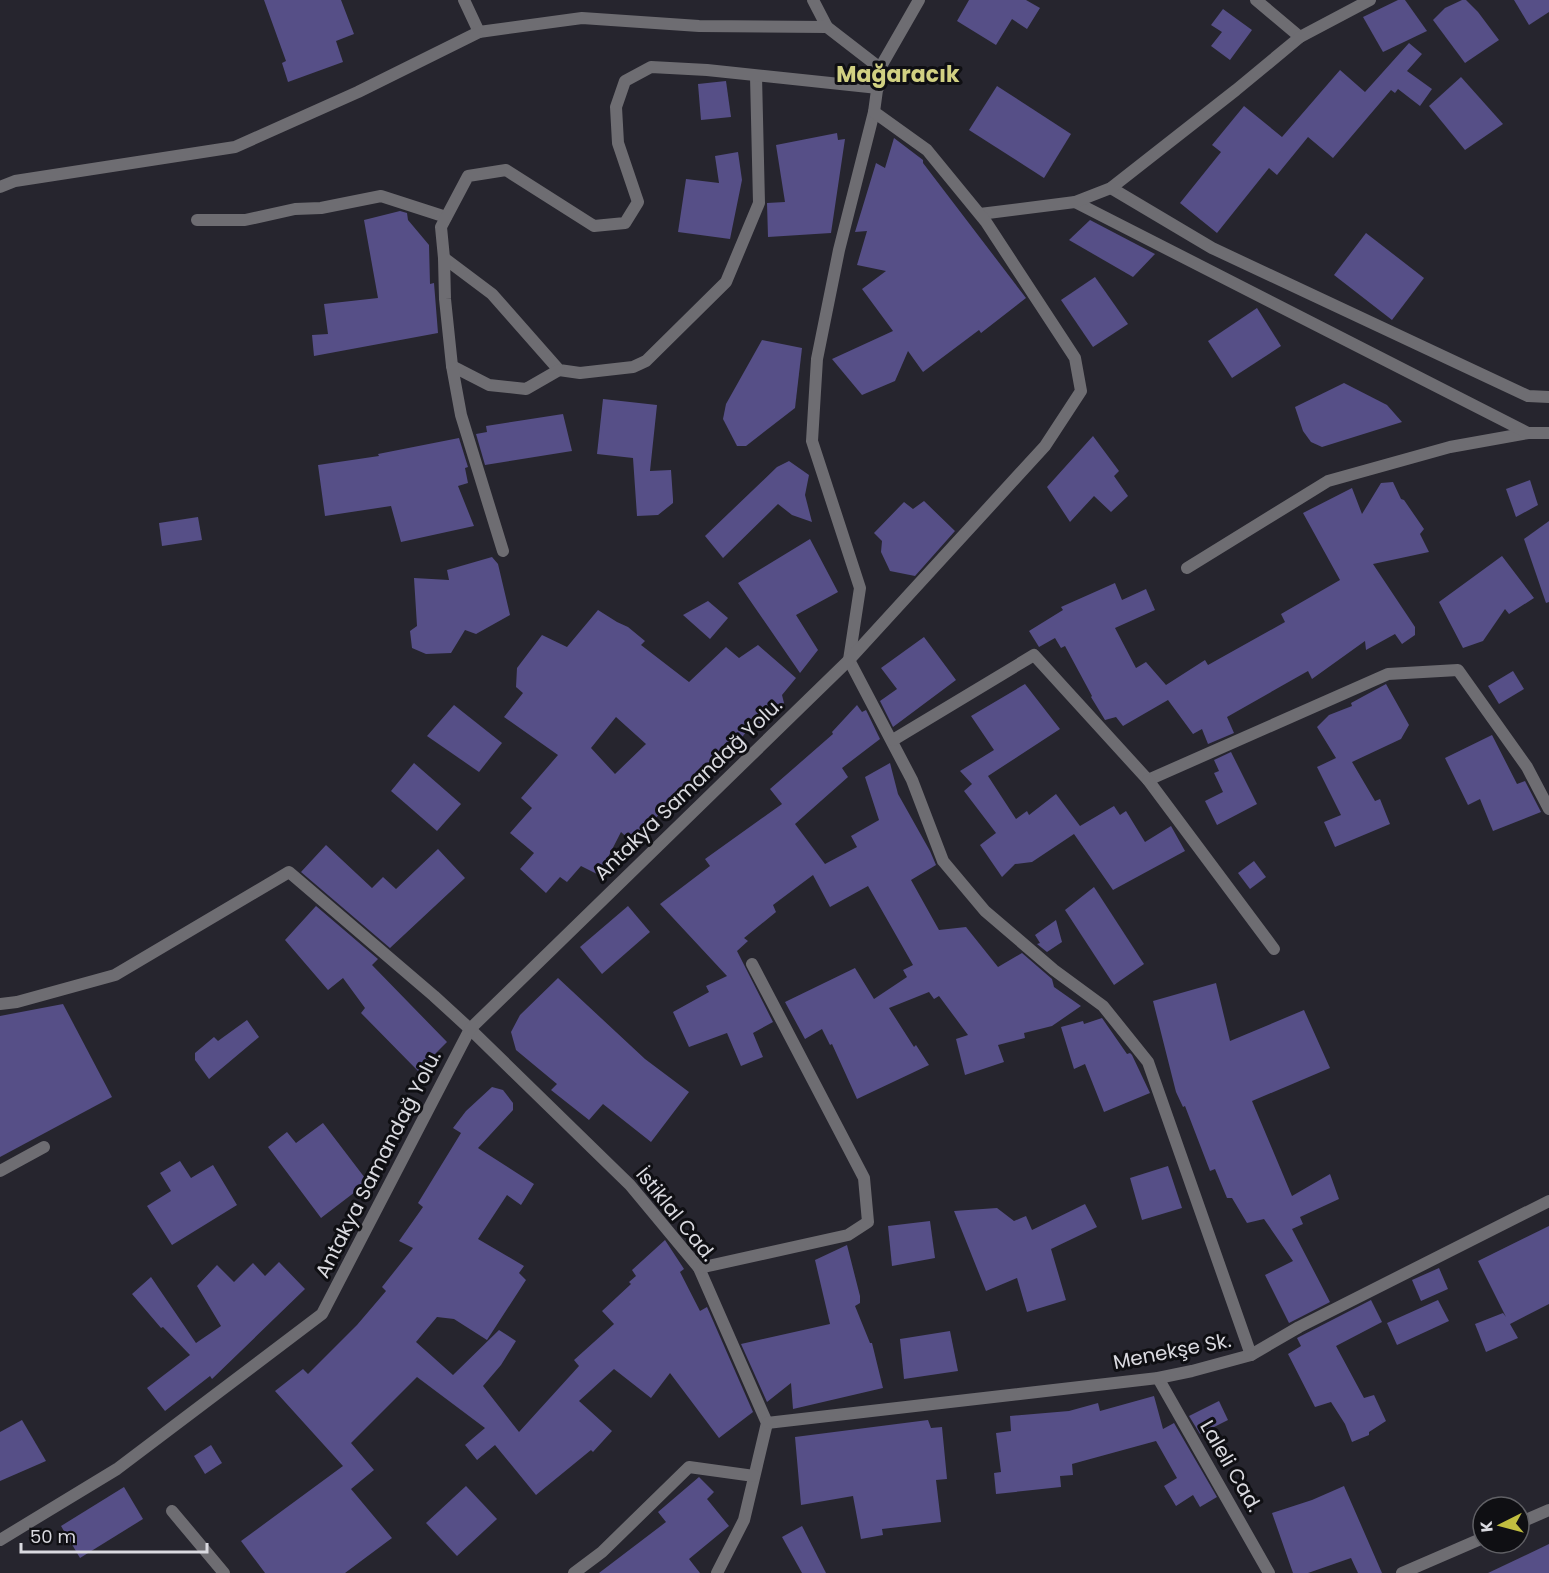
<svg xmlns="http://www.w3.org/2000/svg" width="1549" height="1573" viewBox="0 0 1549 1573" font-family="Poppins,sans-serif">
	<style>
		.building { fill: #564f87; fill-rule: evenodd }
		.lines { fill: none; stroke-linecap: round; stroke-linejoin: round }
		.service { stroke: #6e6d72; stroke-width: 12 }
		.minor { stroke: #6e6d72; stroke-width: 12 }
		.tertiary { stroke: #6e6d72; stroke-width: 12 }
		.labels { text-anchor: middle; dominant-baseline: central; stroke-width: 6; stroke-linejoin: round; paint-order: stroke }
		.street-label { font-size: 20px; fill: #dadae0; stroke: #0f0f13 }
		.quarter-label { font-size: 22px; font-weight: bold; fill: #d1d082; stroke: #0f0f13 }
	</style>
	<rect width="100%" height="100%" fill="#26252e"/>
	<g class="building">
		<path d="M264 0H341L354 34 336 41 343 62 288 82 282 63 286 61Z"/>
		<path d="M969 0H1026L1040 8 1027 29 1012 19 996 45 957 21Z"/>
		<path d="M1398 0H1405L1427 31 1383 52 1363 17Z"/>
		<path d="M1462 0H1466L1478 12 1499 40 1465 63 1433 20 1445 8Z"/>
		<path d="M1514 0H1549V12L1529 25Z"/>
		<path d="M1223 9 1252 30 1230 60 1211 46 1222 32 1211 25Z"/>
		<path d="M1409 43 1422 54 1407 71 1432 89 1420 106 1398 89 1395 93 1391 90 1333 158 1308 137 1277 175 1269 168 1217 233 1180 203 1221 152 1212 145 1244 106 1282 137 1340 70 1365 92Z"/>
		<path d="M1461 77 1503 124 1465 150 1429 106Z"/>
		<path d="M726 81 731 117 701 120 698 84Z"/>
		<path d="M997 86 1071 134 1044 178 969 130Z"/>
		<path d="M837 133 838 140 845 139 831 233 768 237 767 203 785 202 776 145Z"/>
		<path d="M894 138 923 160V163L1026 298 981 333 979 330 923 372 908 351 895 381 862 395 832 359 893 331 862 289 886 271 857 265 867 231 855 232 876 163 885 168Z"/>
		<path d="M738 152 742 180 730 239 678 232 686 179 719 183 715 156Z"/>
		<path d="M400 211 407 213 408 220 429 245 430 284 434 283 438 333 314 356 312 335 328 334 324 304 378 298 364 220Z"/>
		<path d="M1090 220 1155 254 1133 277 1069 240Z"/>
		<path d="M1366 233 1424 278 1392 320 1334 275Z"/>
		<path d="M1095 277 1128 324 1093 347 1061 300Z"/>
		<path d="M1257 308 1281 346 1232 378 1208 341Z"/>
		<path d="M762 340 802 348 795 408 746 446H737L723 419 726 404Z"/>
		<path d="M1344 383 1387 405 1402 422 1322 447 1311 442 1303 431 1295 407Z"/>
		<path d="M603 399 657 405 650 471 671 470 673 499V503L658 515 637 516 633 458 597 454Z"/>
		<path d="M563 414 572 451 485 465 476 434 487 432 486 426Z"/>
		<path d="M1093 436 1119 471 1114 476 1128 496 1111 512 1094 496 1070 522 1047 487Z"/>
		<path d="M459 438 468 467 465 468 468 483 458 486 474 526 401 542 391 506 325 516 318 465 379 456 378 454Z"/>
		<path d="M789 461 809 475 805 495 812 522 792 515 778 504 723 558 705 536 777 467Z"/>
		<path d="M1530 480 1538 505 1516 517 1506 489Z"/>
		<path d="M1393 482 1401 499 1404 500 1424 529 1420 534 1429 552 1373 564 1415 627V635L1402 644 1395 634 1366 650 1365 641 1312 679 1308 671 1227 717 1234 733 1208 744 1202 729 1193 734 1168 700 1123 726 1116 717 1105 720 1091 697 1092 696 1065 646 1061 648 1055 638 1039 647 1029 631 1063 610 1061 607 1115 583 1122 600 1146 589 1155 610 1115 628 1136 668 1146 662 1166 685 1205 660 1208 665 1285 622 1281 614 1340 580 1303 513 1352 488 1362 514 1381 483Z"/>
		<path d="M924 501 955 531 915 576 890 571 881 552 882 541 874 533 904 502 913 509Z"/>
		<path d="M198 517 202 540 162 546 159 523Z"/>
		<path d="M1549 521V602L1546 603 1524 539Z"/>
		<path d="M810 539 838 592 796 615 818 650 800 673 738 583Z"/>
		<path d="M1502 556 1534 598 1509 614 1505 609 1483 641 1463 648 1439 602Z"/>
		<path d="M492 557 498 564 510 615 476 634 465 630 451 653 426 654 412 648 410 631 417 626 414 578 449 580 447 570Z"/>
		<path d="M708 601 728 618 710 639 683 615Z"/>
		<path d="M598 610 617 622 628 627 645 641 641 645 689 682 726 647 739 658 758 645 796 678 782 695 784 703 756 728 752 724 731 752 724 747 661 812 634 844 621 832 599 875 581 866 567 882 560 877 546 893 520 869 534 853 510 833 532 808 521 798 558 755 504 717 523 693 516 687 517 668 542 635 567 647ZM616 717 646 744 615 774 591 748Z"/>
		<path d="M924 637 956 680 893 727 880 701 897 689 881 668Z"/>
		<path d="M1513 671 1524 689 1499 704 1488 686Z"/>
		<path d="M1025 684 1060 729 988 776 1016 819 1027 811 1029 815 1056 794 1080 826 1114 806 1120 815 1126 811 1145 842 1171 826 1185 851 1113 890 1074 834 1032 862 1015 864 1002 877 980 845 996 833 964 791 972 784 960 771 994 750 971 716Z"/>
		<path d="M1386 684 1409 725 1401 739 1352 762 1375 801 1380 799 1390 824 1335 847 1324 822 1341 815 1317 767 1336 758 1317 727 1329 715 1352 706 1351 703Z"/>
		<path d="M454 705 502 743 479 772 427 736Z"/>
		<path d="M857 705 862 712 866 710 880 739 842 768 848 777 795 824 825 864 857 847 851 836 879 820 865 777 890 763 898 794 930 851 936 865 911 880 939 930 966 927 998 967 1022 953 1052 979 1054 987 1081 1006 1052 1026 1024 1033 1025 1038 998 1045 1004 1062 965 1075 956 1039 968 1035 939 996 934 999 929 992 889 1008 914 1047 916 1045 929 1065 857 1099 832 1044 830 1045 822 1029 805 1039 785 1002 855 968 874 999 907 977 903 970 913 965 868 886 830 907 813 875 773 905 776 912 744 938 748 941 737 951 773 1022 753 1033 763 1057 741 1066 727 1033 689 1047 673 1012 709 992 706 986 727 976 660 904 710 866 705 859 782 804 770 789 833 734 832 732Z"/>
		<path d="M1492 735 1517 784 1525 781 1541 812 1493 831 1480 799 1468 805 1445 758Z"/>
		<path d="M1231 752 1257 804 1217 825 1205 801 1223 792 1214 773 1219 771 1214 760Z"/>
		<path d="M414 763 461 804 437 831 391 791Z"/>
		<path d="M326 845 372 888 383 877 396 889 438 849 465 878 390 948 301 872Z"/>
		<path d="M1254 861 1266 877 1250 889 1238 873Z"/>
		<path d="M1094 887 1144 964 1114 985 1065 910Z"/>
		<path d="M316 906 378 959 372 965 447 1042 418 1071 361 1013 365 1008 343 978 328 990 285 940Z"/>
		<path d="M628 906 650 932 602 974 580 947Z"/>
		<path d="M1056 920 1062 942 1047 952 1037 944 1040 943 1035 935Z"/>
		<path d="M558 978 645 1059 689 1092 651 1142 603 1104 589 1120 551 1090 557 1084 516 1050 511 1032 520 1015Z"/>
		<path d="M1216 983 1230 1041 1304 1010 1330 1068 1252 1101 1292 1196 1330 1174 1339 1199 1300 1217 1303 1224 1292 1229 1330 1302 1289 1323 1265 1275 1293 1261 1264 1219 1247 1223 1232 1198H1227L1215 1169 1210 1171 1185 1106 1183 1107 1176 1092 1153 1001Z"/>
		<path d="M63 1004 112 1097 0 1157V1016Z"/>
		<path d="M1102 1018 1127 1054 1130 1053 1132 1055 1150 1093 1104 1112 1085 1064 1074 1069 1061 1027 1083 1021 1084 1024Z"/>
		<path d="M247 1020 259 1037 209 1079 195 1060V1053L214 1037 218 1041Z"/>
		<path d="M492 1087 503 1090 513 1103V1110L478 1148 534 1184 521 1205 507 1195 478 1239 524 1266 519 1273 526 1280 487 1340 454 1319 437 1317 416 1342 453 1375 499 1330 516 1341 501 1365 483 1386 519 1432 579 1366 574 1360 614 1324 602 1311 631 1284 629 1282 636 1276 632 1270 665 1240 684 1269 680 1272 700 1311 707 1307 753 1412 719 1438 670 1373 651 1398 614 1369 579 1401 612 1431 593 1452 591 1450 536 1495 495 1445 477 1460 465 1445 485 1428 417 1377 351 1443 374 1470 351 1489 392 1538 345 1573H265L241 1541 343 1466 275 1391 303 1369 308 1374 357 1325 386 1291 382 1287 413 1248 399 1241 423 1207 418 1203 461 1133 453 1128 466 1111Z"/>
		<path d="M323 1123 368 1182 321 1218 268 1147 287 1132 296 1143Z"/>
		<path d="M180 1161 191 1178 213 1165 237 1205 172 1245 147 1206 171 1191 160 1173Z"/>
		<path d="M1168 1166 1182 1208 1142 1220 1130 1178Z"/>
		<path d="M1085 1204 1097 1227 1051 1249 1066 1300 1027 1312 1017 1278 986 1291 954 1211 997 1208 1014 1221 1026 1216 1032 1230Z"/>
		<path d="M930 1221 935 1258 892 1266 888 1226Z"/>
		<path d="M1549 1226V1304L1510 1324 1518 1338 1486 1352 1475 1324 1503 1313 1506 1317 1478 1261Z"/>
		<path d="M847 1245 860 1296V1303L855 1306 870 1343H872L883 1388 793 1409 791 1383 767 1402 741 1344 830 1324 815 1260Z"/>
		<path d="M279 1262 305 1289 212 1379 210 1376 165 1411 147 1388 190 1355 163 1327 161 1328 132 1294 151 1277 196 1343 221 1326 197 1286 217 1265 234 1282 253 1263 265 1276Z"/>
		<path d="M1439 1268 1448 1289 1421 1301 1412 1280Z"/>
		<path d="M1371 1300 1382 1322 1336 1346 1364 1398 1374 1395 1386 1421 1369 1432V1435L1352 1442 1345 1424 1331 1402 1315 1407 1288 1354 1301 1346 1297 1338Z"/>
		<path d="M1438 1300 1449 1321 1397 1345 1387 1323Z"/>
		<path d="M950 1331 958 1371 904 1379 900 1339Z"/>
		<path d="M1154 1396 1163 1429 1174 1423 1217 1497 1200 1507 1193 1495 1176 1506 1164 1486 1177 1478 1156 1441 1072 1464 1073 1475 1060 1476 1061 1487 996 1494 994 1473 1001 1472 996 1433 1011 1431 1010 1416 1069 1411 1098 1403 1100 1411Z"/>
		<path d="M1219 1401 1228 1420 1200 1434 1189 1416Z"/>
		<path d="M22 1420 46 1461 0 1481V1432Z"/>
		<path d="M928 1420 931 1428 942 1427 947 1479 936 1480 941 1522 882 1529 883 1535 861 1539 853 1496 801 1505 795 1437Z"/>
		<path d="M211 1445 222 1463 205 1474 194 1456Z"/>
		<path d="M699 1477 714 1492 707 1499 729 1526 689 1559 700 1573H599L666 1522 658 1512Z"/>
		<path d="M466 1486 497 1519 457 1556 426 1523Z"/>
		<path d="M1344 1486 1382 1573H1358L1351 1558 1308 1573H1293L1272 1513 1312 1500Z"/>
		<path d="M124 1487 143 1519 80 1558 61 1526Z"/>
		<path d="M802 1526 826 1573H802L782 1537Z"/>
		<path d="M1549 1544V1573H1488Z"/>
	</g>
	<g class="lines">
		<path class="service" d="M1187 568 1328 481 1450 447 1528 433"/>
		<g class="minor">
			<path d="M464 0 479 32"/>
			<path d="M813 0 827 27"/>
			<path d="M1256 0 1300 37"/>
			<path d="M0 187 15 181 235 147 358 92 479 32 582 18 699 26 827 27 880 68"/>
			<path d="M1111 188 1212 248 1528 396 1549 397"/>
			<path d="M1075 202 1528 433H1549"/>
			<path d="M980 214 1075 202 1111 188 1236 90 1300 37 1370 0"/>
			<path d="M197 220H245L295 209 321 208 381 196 446 217"/>
			<path d="M444 258 492 294 559 370 580 373 633 367 646 361 726 282 759 203 756 76"/>
			<path d="M452 366 489 385 526 389 559 370"/>
			<path d="M503 551 461 415 452 366 445 299 444 258 441 227 468 176 506 170 594 226 625 223 638 202 618 143 616 107 625 81 651 67 707 70 878 88"/>
			<path d="M849 660 912 780 943 861 985 911 1054 970 1103 1006 1148 1062 1251 1355"/>
			<path d="M893 740 1034 655 1148 780 1388 674 1458 670 1527 767 1549 809"/>
			<path d="M1148 780 1274 949"/>
			<path d="M0 1004 17 1002 115 975 289 872 434 996 470 1029 630 1185 699 1268 767 1423 744 1520 717 1573"/>
			<path d="M0 1171 44 1147"/>
			<path d="M699 1268 848 1235 868 1222 864 1178 752 964"/>
			<path d="M1158 1378 1269 1573"/>
			<path d="M767 1423 1158 1378 1192 1371 1251 1355 1299 1327 1549 1201"/>
			<path d="M172 1511 224 1573"/>
			<path d="M1519 1523 1549 1510"/>
			<path d="M574 1573 602 1552 689 1467 754 1476"/>
			<path d="M1402 1573 1483 1538"/>
		</g>
		<g class="tertiary">
			<path d="M849 660 860 588 812 441 817 359 839 250 874 112"/>
			<path d="M0 1540 117 1469 322 1314 470 1029 849 660 1045 446 1081 391 1075 358 986 222 927 150 874 112 880 68 919 0"/>
		</g>
	</g>
	<g class="labels">
		<g class="street-label">
			<text transform="translate(688 789) rotate(-44)">Antakya Samandağ Yolu.</text>
			<text transform="translate(378 1164) rotate(-63)">Antakya Samandağ Yolu.</text>
			<text transform="translate(676 1214) rotate(51)">İstiklal Cad.</text>
			<text transform="translate(1172 1351) rotate(-11)">Menekşe Sk.</text>
			<text transform="translate(1231 1466) rotate(60)">Laleli Cad.</text>
		</g>
		<g class="quarter-label">
			<text x="898" y="74">Mağaracık</text>
		</g>
	</g>
	<g transform="translate(1501 1525) rotate(264)"><circle r="28" fill="#0f0f13" stroke="#606065" stroke-width="1.5"/>
	<path d="M0-4.5L10 22L0 15L-10 22Z" fill="#c1be40"/>
	<text y="-9" font-size="16" font-weight="bold" text-anchor="middle" fill="#dadae0">K</text>
	</g>
	<path d="M21 1543v9h186v-9" fill="none" stroke="#dadae0" stroke-width="3"/>
	<text x="30" y="1543" font-size="18" fill="#dadae0" stroke="#0f0f13" stroke-width="4.5" paint-order="stroke">50 m</text>
</svg>
